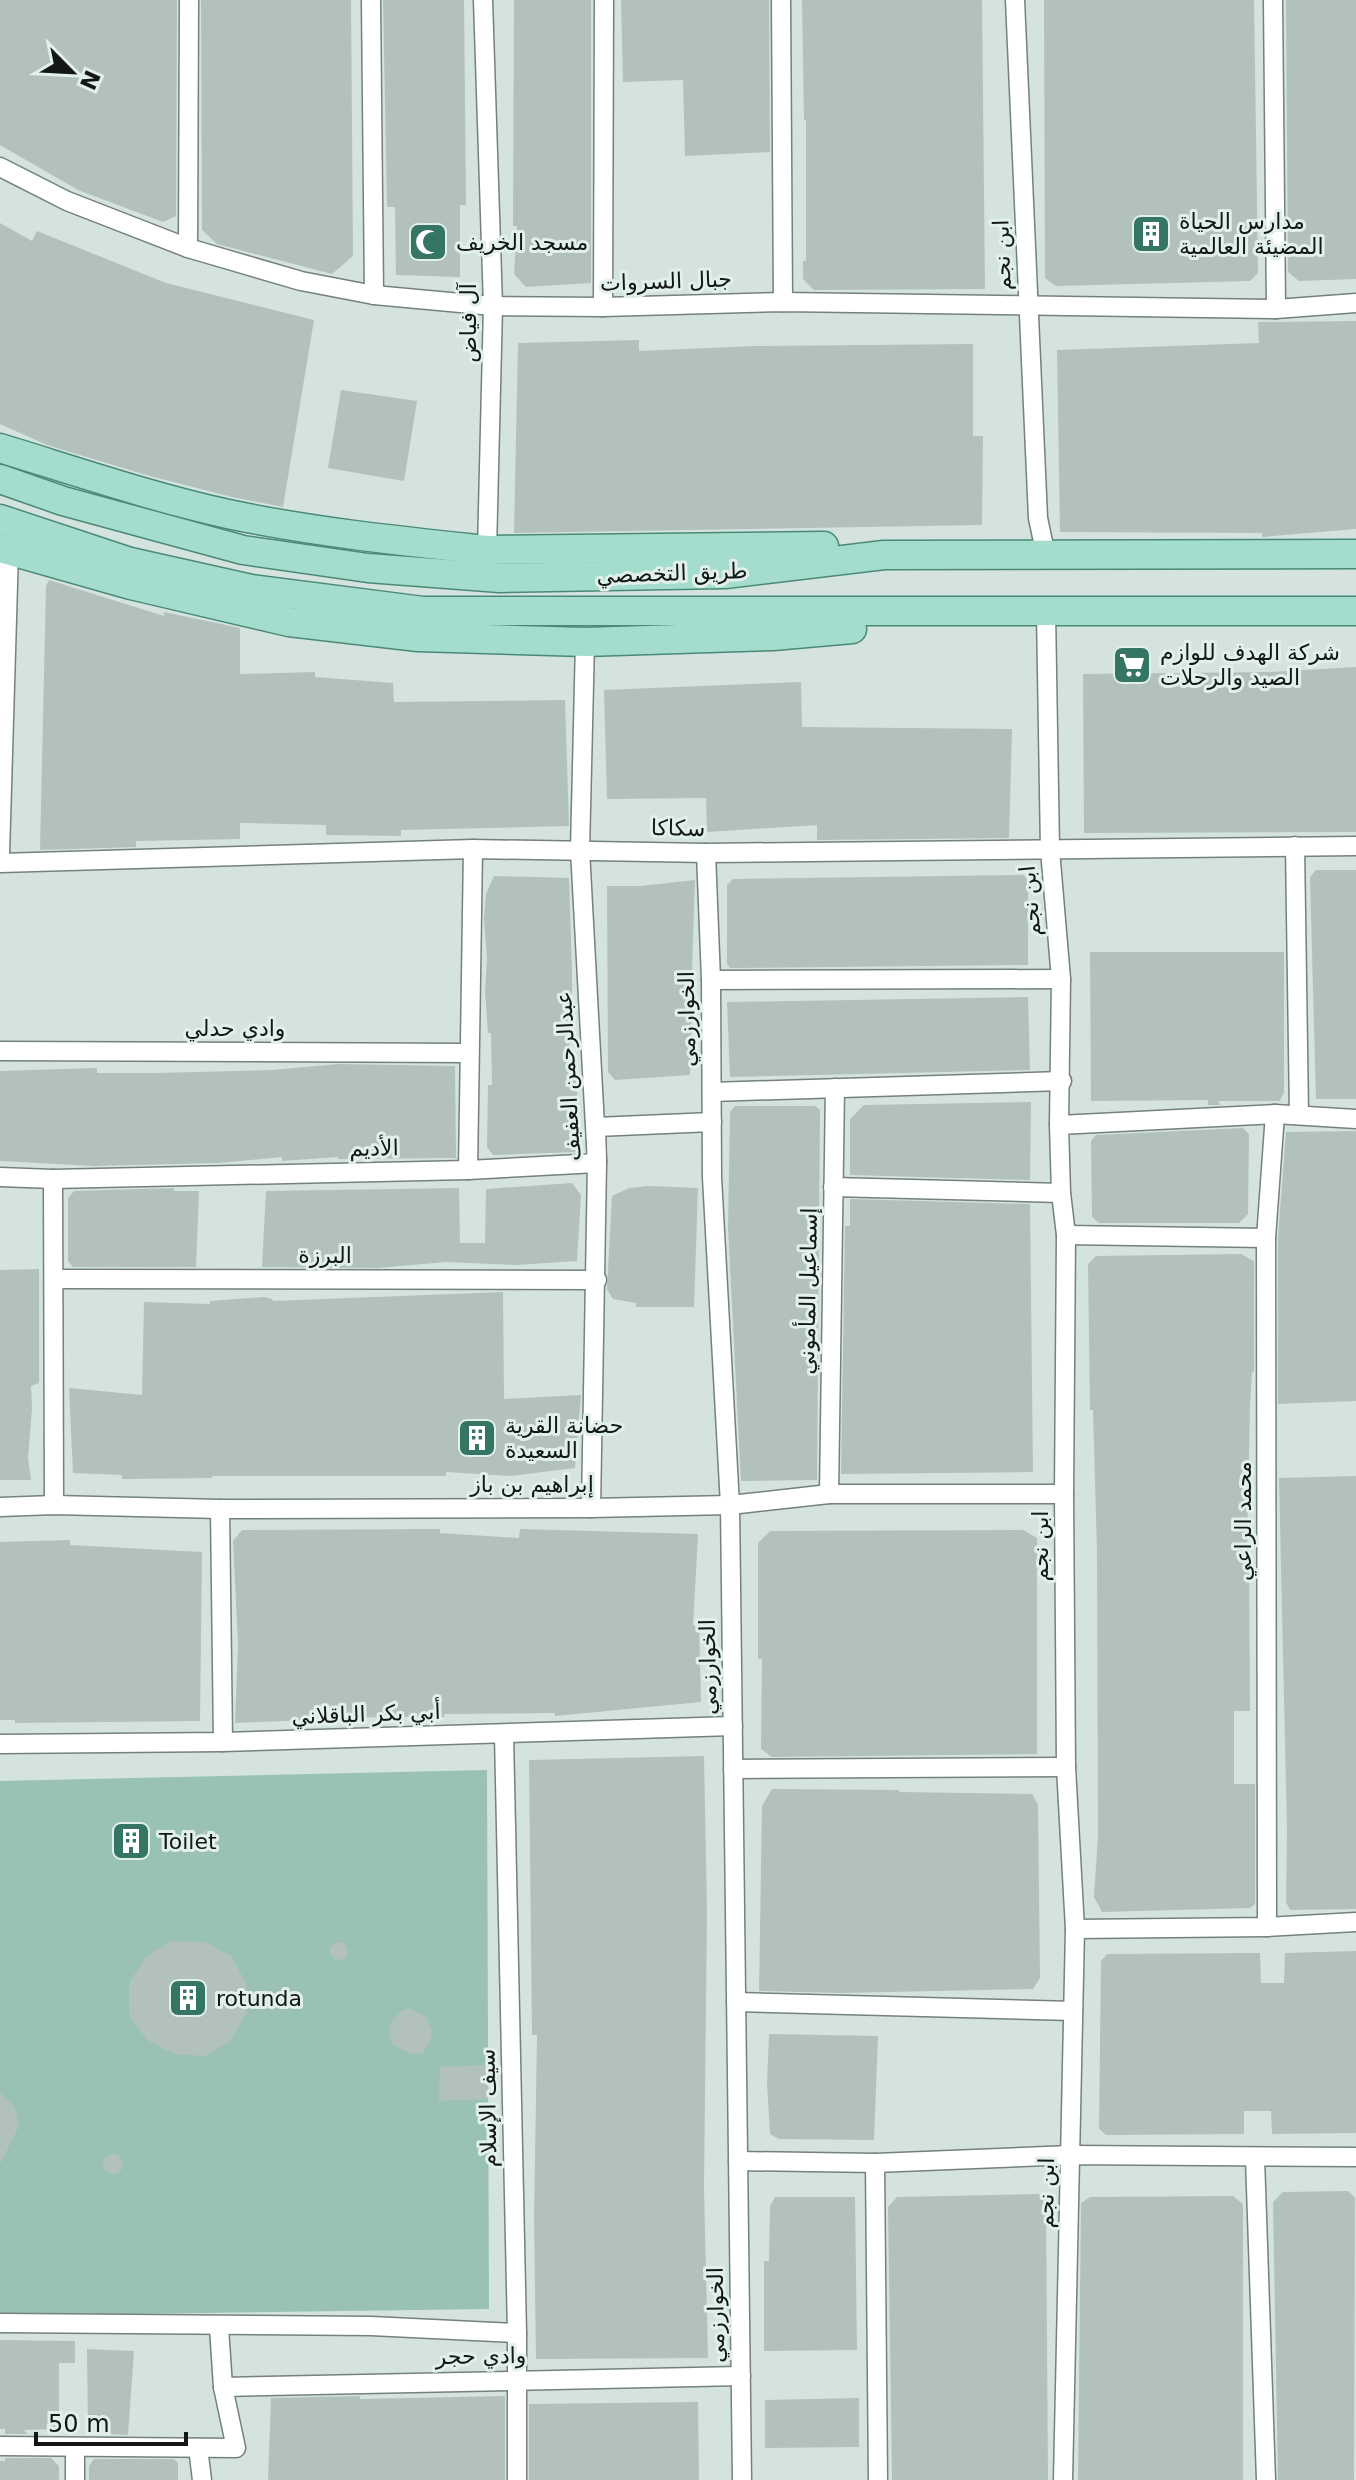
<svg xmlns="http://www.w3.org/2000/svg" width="1356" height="2480" viewBox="0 0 1356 2480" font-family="'DejaVu Sans','Noto Sans Arabic',sans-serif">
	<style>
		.green { fill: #99c2b5 }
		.building { fill: #b3c1bd }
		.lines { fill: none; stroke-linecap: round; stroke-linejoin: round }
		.minor-casing { stroke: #74817d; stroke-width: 21 }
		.primary-casing { stroke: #4a8978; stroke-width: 31 }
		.minor { stroke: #fff; stroke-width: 18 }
		.primary { stroke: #a4ddcd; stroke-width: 28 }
		.labels { text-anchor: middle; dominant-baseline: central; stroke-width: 6; stroke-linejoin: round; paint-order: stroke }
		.poi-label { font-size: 22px; fill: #131816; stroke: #e1f0eb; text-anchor: start }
		.street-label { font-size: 22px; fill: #131816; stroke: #e1f0eb }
	</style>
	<rect width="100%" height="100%" fill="#d4e3de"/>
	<path class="green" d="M487 1770 489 2309 0 2316V1781Z"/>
	<g class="building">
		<path d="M0 0H177L176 216 163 222 78 190 0 145Z"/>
		<path d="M201 0H351L353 256 332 274 217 244 202 230Z"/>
		<path d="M383 0H464L466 205H460V277L396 275 395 207H387Z"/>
		<path d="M514 0H591V283L526 287 514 274 517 226H513Z"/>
		<path d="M621 0H769L770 152 685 156 683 80 623 82Z"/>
		<path d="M802 0H982L985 289 814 290 803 279V261H806V120H804Z"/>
		<path d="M1044 0H1254L1258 273 1250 281 1056 286 1045 278Z"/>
		<path d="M1286 0H1356V279L1299 281 1288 272Z"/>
		<path d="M0 223 32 241 37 231 166 283 314 320 283 507 232 497 146 475 47 445 0 424Z"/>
		<path d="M1356 321V529L1262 537V533L1060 532 1057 350 1259 343 1258 322Z"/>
		<path d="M639 340V351L754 346 973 344V436H983L982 525 514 533 518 343Z"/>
		<path d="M341 390 417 401 404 481 328 468Z"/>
		<path d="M49 580 164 616V612L240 628V674L315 672V677L393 683 394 702 565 700 569 826 401 830V836L326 835V825L240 823V839L136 841V847L40 850 46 586Z"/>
		<path d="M1356 667V832L1084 833 1083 674 1268 672Z"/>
		<path d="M801 682 802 727 1012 729 1009 838 817 840V825L707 832 706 798 607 799 604 690Z"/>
		<path d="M1316 870H1356V1099H1316L1310 877Z"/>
		<path d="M1024 875 1028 881V965L730 968 727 964V885L733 879Z"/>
		<path d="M494 876 569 878 572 973V1007H569L570 1080H577L578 1149 575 1152 493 1155 487 1147 488 1085H492L491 1033H488L485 991 487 959 484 919 486 894Z"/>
		<path d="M695 880 692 971H690V1000H692L690 1075 615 1080 608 1072 607 886H641Z"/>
		<path d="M1090 952H1284V1092L1280 1101H1218L1221 1105H1208V1100L1091 1101Z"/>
		<path d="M1028 997 1030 1070 730 1077 727 1002Z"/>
		<path d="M339 1064 455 1066 456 1158 338 1159V1157L282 1161V1157L218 1163 93 1166 0 1161V1071L97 1068V1073H156L272 1070Z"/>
		<path d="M1031 1102 1030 1180 850 1175V1119L864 1105Z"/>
		<path d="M735 1106H815L820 1110 817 1480 741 1481 728 1227 730 1112Z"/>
		<path d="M1243 1128 1249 1134 1248 1214 1239 1223H1099L1092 1217 1091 1141 1096 1135Z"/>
		<path d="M1356 1131V1401L1278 1404V1238L1286 1132Z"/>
		<path d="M572 1183 581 1195 577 1261 516 1265 446 1262 377 1268 262 1267 266 1191 459 1188 460 1243H485L486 1189Z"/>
		<path d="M649 1186 698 1188 694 1307H636V1303L613 1299 607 1289 612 1196 629 1188Z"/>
		<path d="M174 1188V1191H199L196 1267H73L68 1261V1198L74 1191Z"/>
		<path d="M850 1199 1030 1204 1033 1472 841 1474 845 1226H850Z"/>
		<path d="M1241 1254 1254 1261V1372H1252L1250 1405 1247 1554H1249L1250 1711H1234V1784H1255V1904L1250 1908 1102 1912 1094 1897 1098 1836 1097 1553 1093 1410H1090L1088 1264 1096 1256Z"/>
		<path d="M39 1269V1383L31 1386 32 1408 28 1458 31 1480H0V1270Z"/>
		<path d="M503 1292 504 1399 581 1395 575 1468 510 1476 446 1472V1476H212V1478L122 1479V1475L73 1473 69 1388 142 1395 144 1302 210 1304V1301L264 1297 272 1299 273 1301Z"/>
		<path d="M1356 1476V1909L1290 1910 1286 1902 1287 1830 1279 1478Z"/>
		<path d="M440 1529V1533L519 1538 520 1529 698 1534 693 1626 699 1625 701 1702 555 1716V1713L444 1714V1717H377L235 1723 238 1644 233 1541 242 1530Z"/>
		<path d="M1023 1530 1037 1538V1754L772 1757 761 1749 762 1659H758V1543L770 1531Z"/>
		<path d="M70 1540V1545L202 1552 200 1721 15 1723V1720H0V1542Z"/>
		<path d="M704 1756 707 1910 704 2188 708 2358 536 2359 534 2219 537 2035H532L529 1760Z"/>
		<path d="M772 1789 899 1790V1792L1032 1794 1038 1805 1040 1978 1033 1989 840 1993 759 1991 762 1806Z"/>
		<circle cx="131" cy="1839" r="12"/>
		<circle cx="208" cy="1840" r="10"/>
		<path d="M171 1941 205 1942 231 1956 246 1983 247 2013 230 2041 205 2056 174 2054 147 2040 129 2015V1983L146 1957Z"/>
		<circle cx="339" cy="1951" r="9"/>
		<path d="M1356 1951V2133L1272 2134 1271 2111H1244V2134L1106 2135 1099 2129 1101 1961 1107 1954 1260 1953 1261 1983H1284L1285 1953Z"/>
		<path d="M410 2008 427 2018 432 2032 430 2041 423 2053 411 2054 392 2044 389 2031 392 2020 402 2011Z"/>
		<path d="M769 2034 878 2036 874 2140 779 2139 770 2134 767 2084Z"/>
		<path d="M488 2065V2099L439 2101 440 2067Z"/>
		<path d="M0 2092 15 2108 19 2126 0 2164Z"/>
		<circle cx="113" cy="2164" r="10"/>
		<path d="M1348 2191 1355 2198 1354 2480H1278L1273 2202 1283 2192Z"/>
		<path d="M1039 2194 1046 2204 1048 2480H892L888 2207 897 2197Z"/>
		<path d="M1233 2196 1243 2204V2480H1078L1081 2203 1090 2197Z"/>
		<path d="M775 2197H855L857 2350 764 2351V2261H769L770 2206Z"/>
		<path d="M0 2340 75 2341V2363H59V2429L24 2430 28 2434H5V2429H0Z"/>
		<path d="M87 2349 134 2351 128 2435 88 2433Z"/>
		<path d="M360 2396V2399L505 2396V2480H268L271 2398Z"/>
		<path d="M859 2398V2447L765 2448V2400Z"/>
		<path d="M698 2402 699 2480H529V2404Z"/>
		<path d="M5 2458H51L59 2466V2480H0V2461H5Z"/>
		<path d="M94 2459H174L178 2463V2480H89V2466Z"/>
	</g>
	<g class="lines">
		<g class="minor-casing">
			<g id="minor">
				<path d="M371 0 374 295"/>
				<path d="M483 0 493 306 487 550"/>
				<path d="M781 0 783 302"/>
				<path d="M1015 0 1038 518 1046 556"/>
				<path d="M1273 0 1276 309"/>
				<path d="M0 167 67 201 188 248 301 281 374 295 493 306 603 307 783 302 1276 309 1356 303"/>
				<path d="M188 248 189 0"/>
				<path d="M603 307 604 0"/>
				<path d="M1046 612 1050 850 1061 979 1059 1125 1061 1193 1066 1235 1064 1494 1066 1767 1075 1929 1063 2480"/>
				<path d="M585 642 580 850 597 1163 591 1508"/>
				<path d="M1295 846 1299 1115"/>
				<path d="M706 853 711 980 712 1177 730 1505 742 2480"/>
				<path d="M0 854 9 551"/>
				<path d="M0 863 473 849 706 853 1356 846"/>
				<path d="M711 980 1061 979"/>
				<path d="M0 1051 469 1053"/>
				<path d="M712 1092 1062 1081"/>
				<path d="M1059 1125 1275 1114 1356 1119"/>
				<path d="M468 1170 473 849"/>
				<path d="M0 1177 53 1179 468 1170 597 1163 596 1127 712 1122"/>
				<path d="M53 1179 54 1505"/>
				<path d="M833 1187 1061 1193"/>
				<path d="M1066 1235 1266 1238"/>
				<path d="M54 1279 597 1280"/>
				<path d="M829 1494 835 1088"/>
				<path d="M0 1507 54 1505 220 1509 591 1508 730 1505 829 1494H1064"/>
				<path d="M220 1509 223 1742"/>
				<path d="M504 1735 517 2333V2480"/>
				<path d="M0 1744 223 1742 733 1726"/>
				<path d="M733 1769 1066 1767"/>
				<path d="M1267 1927 1266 1238 1275 1114"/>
				<path d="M1075 1929 1267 1927 1356 1922"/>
				<path d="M736 2002 1073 2011"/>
				<path d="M1255 2158 1266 2480"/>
				<path d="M738 2161 875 2163 1071 2155 1356 2157"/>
				<path d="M875 2163 878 2480"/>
				<path d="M0 2323 371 2326 517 2333"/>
				<path d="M223 2387 741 2376"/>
				<path d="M0 2446 236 2448 223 2387 219 2327"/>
				<path d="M75 2447V2480"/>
				<path d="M198 2448 202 2480"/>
			</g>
		</g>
		<g class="primary-casing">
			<g id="primary">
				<path d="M0 448C75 471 151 497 228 514 313 532 401 541 487 550L824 546"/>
				<path d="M0 479 63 501 243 550 368 568 500 578 725 574 884 555 1356 554"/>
				<path d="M0 519 130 562 251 589 423 611H1356"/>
				<path d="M0 548 131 585 289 622 418 637 585 642 773 636 852 629"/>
			</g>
		</g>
		<use href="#minor" class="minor"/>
		<use href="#primary" class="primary"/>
	</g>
	<defs>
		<g id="building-square" transform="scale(2)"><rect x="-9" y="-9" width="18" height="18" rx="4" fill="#347564" stroke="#e1f0eb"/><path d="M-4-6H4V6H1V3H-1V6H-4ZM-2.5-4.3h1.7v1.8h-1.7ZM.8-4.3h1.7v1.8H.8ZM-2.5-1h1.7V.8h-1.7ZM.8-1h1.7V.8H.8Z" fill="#fff"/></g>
		<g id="mosque-square" transform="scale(2)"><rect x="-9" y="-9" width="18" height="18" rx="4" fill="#347564" stroke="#e1f0eb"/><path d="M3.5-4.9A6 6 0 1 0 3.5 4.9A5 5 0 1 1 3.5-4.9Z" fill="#fff"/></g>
		<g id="supermarket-square" transform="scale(2)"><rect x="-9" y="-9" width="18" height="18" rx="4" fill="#347564" stroke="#e1f0eb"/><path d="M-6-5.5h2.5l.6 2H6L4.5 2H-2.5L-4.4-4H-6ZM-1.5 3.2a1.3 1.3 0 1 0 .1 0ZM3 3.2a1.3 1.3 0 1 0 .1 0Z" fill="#fff"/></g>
	</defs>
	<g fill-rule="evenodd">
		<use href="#building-square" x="1151" y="234"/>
		<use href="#mosque-square" x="428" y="242"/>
		<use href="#supermarket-square" x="1132" y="665"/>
		<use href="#building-square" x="477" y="1438"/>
		<use href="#building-square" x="131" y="1841"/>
		<use href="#building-square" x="188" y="1998"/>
	</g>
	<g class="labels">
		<g class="poi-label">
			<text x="1179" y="221">مدارس الحياة<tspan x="1179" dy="25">المضيئة العالمية</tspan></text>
			<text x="456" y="242">مسجد الخريف</text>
			<text x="1160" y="652">شركة الهدف للوازم<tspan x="1160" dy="25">الصيد والرحلات</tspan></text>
			<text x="505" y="1425">حضانة القرية<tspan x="505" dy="25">السعيدة</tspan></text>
			<text x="159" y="1841">Toilet</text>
			<text x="216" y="1998">rotunda</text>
		</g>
		<g class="street-label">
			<text transform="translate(1002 255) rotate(-92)">ابن نجم</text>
			<text transform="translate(666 281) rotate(-2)">جبال السروات</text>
			<text transform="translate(468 323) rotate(-90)">آل فياض</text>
			<text transform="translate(672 573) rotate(-2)">طريق التخصصي</text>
			<text transform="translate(678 828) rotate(1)">سكاكا</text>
			<text transform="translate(1030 901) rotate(-95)">ابن نجم</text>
			<text transform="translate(687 1019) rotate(-91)">الخوارزمي</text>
			<text x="235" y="1028">وادي حدلي</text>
			<text transform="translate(568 1076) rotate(-93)">عبدالرحمن العفيف</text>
			<text transform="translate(374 1148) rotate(-1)">الأديم</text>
			<text x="325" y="1255">البرزة</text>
			<text transform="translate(808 1291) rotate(-89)">إسماعيل المأموني</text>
			<text x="532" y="1484">إبراهيم بن باز</text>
			<text transform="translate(1243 1521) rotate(-90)">محمد الراعي</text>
			<text transform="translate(1040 1546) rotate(-90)">ابن نجم</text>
			<text transform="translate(708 1667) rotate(-91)">الخوارزمي</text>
			<text transform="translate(366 1714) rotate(-2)">أبي بكر الباقلاني</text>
			<text transform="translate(488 2108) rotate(-91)">سيف الإسلام</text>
			<text transform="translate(1046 2193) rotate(-89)">ابن نجم</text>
			<text transform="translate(716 2315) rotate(-91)">الخوارزمي</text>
			<text transform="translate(481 2356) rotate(-1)">وادي حجر</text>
		</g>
	</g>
	<g transform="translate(72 72) rotate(114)" stroke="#e1f0eb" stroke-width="6" paint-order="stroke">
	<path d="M0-6L14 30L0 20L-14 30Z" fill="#131816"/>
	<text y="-12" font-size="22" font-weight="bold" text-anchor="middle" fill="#131816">N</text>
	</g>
	<path d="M36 2432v12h150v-12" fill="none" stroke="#131816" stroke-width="4"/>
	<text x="48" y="2432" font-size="24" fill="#131816" stroke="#e1f0eb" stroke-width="6" paint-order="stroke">50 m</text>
</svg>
